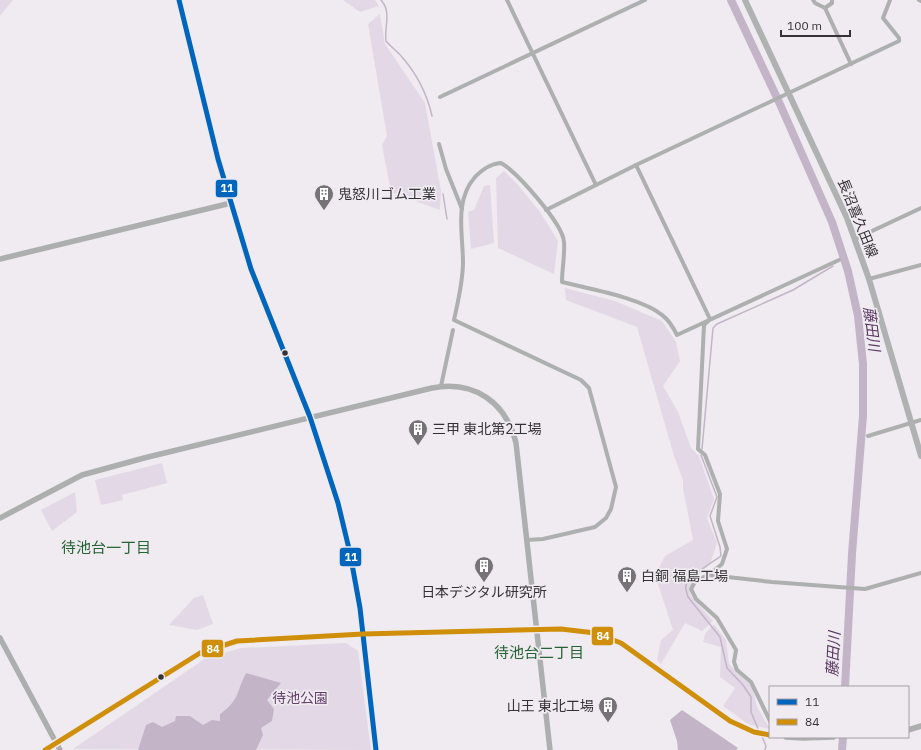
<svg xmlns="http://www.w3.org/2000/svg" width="921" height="750" viewBox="0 0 921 750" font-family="'IBM Plex Sans','Noto Sans JP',sans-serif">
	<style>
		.green { fill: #e3d9e6 }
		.water { fill: #c4b4c8 }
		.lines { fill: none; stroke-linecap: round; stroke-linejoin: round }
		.stream { stroke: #c4b4c8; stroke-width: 1.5 }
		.river { stroke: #c4b4c8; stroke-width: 8 }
		.street { stroke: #aeafaf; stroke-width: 4 }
		.secondary { stroke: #adafae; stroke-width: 5.5 }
		.primary { stroke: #b0b2b1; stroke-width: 6 }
		.bus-1-casing { stroke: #f0eaf1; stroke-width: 8 }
		.bus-2-casing { stroke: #f0eaf1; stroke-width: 8 }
		.bus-1 { stroke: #0065bd; stroke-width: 5 }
		.bus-2 { stroke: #d08f0a; stroke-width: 5 }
		.bus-dot { fill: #343234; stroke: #f0eaf1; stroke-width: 1.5 }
		.labels { text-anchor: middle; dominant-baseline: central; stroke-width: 3.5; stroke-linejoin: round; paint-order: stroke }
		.poi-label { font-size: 14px; fill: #343234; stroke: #f0eaf1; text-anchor: start }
		.street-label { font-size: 14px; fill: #343234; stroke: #f0eaf1 }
		.park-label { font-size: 14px; fill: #604068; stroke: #f0eaf1 }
		.water-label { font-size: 15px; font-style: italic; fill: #57375e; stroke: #f0eaf1 }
		.neighbourhood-label { font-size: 15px; fill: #246334; stroke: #f0eaf1 }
		.line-badge { stroke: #f0eaf1; stroke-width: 1.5 }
		.badge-label { font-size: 11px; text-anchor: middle; font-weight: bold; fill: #fff }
	</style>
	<rect width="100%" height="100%" fill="#efebf0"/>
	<g class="green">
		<path d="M0 0H13L0 16Z"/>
		<path d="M343 0H375L379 6 360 12Z"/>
		<path d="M380 14 385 44 425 103 441 191 440 210 391 192 382 145 387 136 368 24Z"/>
		<path d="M504 171 518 185 540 212 558 241 554 274 498 248 496 178Z"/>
		<path d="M490 185 494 243 471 249 468 212 474 210 484 186Z"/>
		<path d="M565 288 615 301 662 321 676 342 680 361 663 386 678 412 691 448 699 456 714 499 707 518 717 543 711 561 689 588 691 596 713 621 702 631 685 623 661 664 657 660 661 640 673 630 655 575 665 556 693 540 683 488V480L674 456 637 327 566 300Z"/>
		<path d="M162 463 167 483 122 495 123 500 101 505 95 480Z"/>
		<path d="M75 492 77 512 52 531 41 510Z"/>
		<path d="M203 595 213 624 197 630 169 625 194 598Z"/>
		<path d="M714 624 726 640 729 664 752 686 757 707 770 729 748 724 723 706 735 688 720 677 721 647 703 642 705 634Z"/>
		<path d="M346 643 358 651 371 750 73 749 206 658 241 648Z"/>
	</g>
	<g class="water">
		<path d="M246 673 281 683 267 700 274 709 272 721 261 728 263 735 256 750H138L146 725 153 722 162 727 175 721 176 716H190L203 725 212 720 220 721V714C240 700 236 692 246 673Z"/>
		<path d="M682 710 738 748 736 750H678L677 741 670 720Z"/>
	</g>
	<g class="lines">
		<g class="stream">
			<path d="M381 0C392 12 384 27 386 41 391 47 397 51 402 57 416 73 427 94 432 116"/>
			<path d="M443 194 447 219"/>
			<path d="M702 449 713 328 717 324 793 290 833 266"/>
			<path d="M701 455 717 497 710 516 720 547 721 556C712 562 690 576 686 585 685 589 687 593 688 597L720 637 727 668 743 685 751 697V712L759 731"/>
			<path d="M761 734 766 746 765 750"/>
		</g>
		<g class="river">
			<path d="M731 0 779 102 832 222 848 271 858 316 863 364V416L852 554 845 687"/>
			<path d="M842 750 843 737"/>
		</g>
		<g class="street">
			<path d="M507 0 596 185"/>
			<path d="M813 0 815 3 825 8 851 64"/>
			<path d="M919 0 921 1"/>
			<path d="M825 8 832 3V0"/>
			<path d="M440 97 645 0"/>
			<path d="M439 144 446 169 462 209"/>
			<path d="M636 165 710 319 704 325 698 449 705 455 720 494 718 521 727 549 722 564 709 575 696 580 691 589 696 599 717 618 736 650 734 662 737 670 751 682 770 721"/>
			<path d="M546 210 636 165 899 41V38L883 18 890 0"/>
			<path d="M855 239 921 208"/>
			<path d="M869 279 921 265"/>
			<path d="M441 386 453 330"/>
			<path d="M868 436 921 420"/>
			<path d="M527 540 543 539 595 527 606 518 611 509 616 487 589 388 581 380 454 320C458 301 463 282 463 262 463 234 454 201 475 177 483 169 490 164 501 163 517 172 563 224 564 242 565 255 562 269 562 282 589 289 642 298 662 315 669 320 673 327 677 335L839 260"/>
			<path d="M709 575 772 582 865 589 921 573"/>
		</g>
		<g class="secondary">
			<path d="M179 0 218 159 251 269 310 417 338 503 350 553 360 608 376 750"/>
			<path d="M0 259 231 203"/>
			<path d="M0 518 82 475 144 458 432 388C474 380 506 402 516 443L550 750"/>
			<path d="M0 638 60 750"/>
			<path d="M908 730 921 726"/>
			<path d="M786 737 803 738 833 737"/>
			<path d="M45 750 200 653 237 641 363 634 561 629 595 633 621 643 730 721 754 732 770 735"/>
		</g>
		<path class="primary" d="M745 0 847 218 869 279 921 456"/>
		<g class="bus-1-casing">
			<path id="bus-1" d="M179 0 218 159 251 269 310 417 338 503 350 553 360 608 376 750"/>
		</g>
		<g class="bus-2-casing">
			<path id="bus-2" d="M45 750 200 653 237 641 363 634 561 629 595 633 621 643 730 721 754 732 770 735"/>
		</g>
		<use href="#bus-1" class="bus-1"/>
		<use href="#bus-2" class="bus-2"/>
	</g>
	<defs>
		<g id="building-pin" transform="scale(1)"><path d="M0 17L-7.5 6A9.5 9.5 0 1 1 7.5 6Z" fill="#757376" stroke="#f0eaf1"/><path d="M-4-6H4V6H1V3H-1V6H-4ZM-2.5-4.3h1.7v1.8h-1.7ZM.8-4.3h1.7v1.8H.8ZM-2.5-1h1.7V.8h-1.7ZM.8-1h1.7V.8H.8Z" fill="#fff"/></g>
	</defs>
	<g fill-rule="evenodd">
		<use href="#building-pin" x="324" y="194"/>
		<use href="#building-pin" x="418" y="429"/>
		<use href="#building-pin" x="484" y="566"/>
		<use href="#building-pin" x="627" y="576"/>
		<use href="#building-pin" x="608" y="706"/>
	</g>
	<g class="bus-dot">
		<circle cx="285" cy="353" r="3.5"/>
		<circle cx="161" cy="677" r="3.5"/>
	</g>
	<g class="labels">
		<g class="poi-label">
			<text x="338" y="194">鬼怒川ゴム工業</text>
			<text x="432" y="429">三甲 東北第2工場</text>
			<text x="641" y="576">白銅 福島工場</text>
			<text x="484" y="592" text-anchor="middle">日本デジタル研究所</text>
			<text x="594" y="706" text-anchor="end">山王 東北工場</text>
		</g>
		<g class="street-label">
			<text transform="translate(858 218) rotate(68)">長沼喜久田線</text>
		</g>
		<g class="park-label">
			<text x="300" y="698">待池公園</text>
		</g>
		<g class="water-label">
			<text transform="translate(872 329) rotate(83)">藤田川</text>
			<text transform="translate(833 654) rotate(-87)">藤田川</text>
		</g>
		<g class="neighbourhood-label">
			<text x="106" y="547">待池台一丁目</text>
			<text x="539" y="652">待池台二丁目</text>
		</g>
	</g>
	<g class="line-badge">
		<rect x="215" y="179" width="23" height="19" rx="4" fill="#0065bd"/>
		<rect x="339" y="547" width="23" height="20" rx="4" fill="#0065bd"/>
		<rect x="591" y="626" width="23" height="20" rx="4" fill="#d08f0a"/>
		<rect x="201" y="639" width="23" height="19" rx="4" fill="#d08f0a"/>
	</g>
	<g class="badge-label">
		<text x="227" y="192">11</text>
		<text x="351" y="561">11</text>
		<text x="603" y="640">84</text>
		<text x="213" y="653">84</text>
	</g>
	<rect x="769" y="686" width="140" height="52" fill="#f0eaf1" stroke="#a5a0a5"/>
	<rect x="777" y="699" width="20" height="6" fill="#0065bd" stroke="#a5a0a5"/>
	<text x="805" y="706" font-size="12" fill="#343234">11</text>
	<rect x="777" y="719" width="20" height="6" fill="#d08f0a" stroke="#a5a0a5"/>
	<text x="805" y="726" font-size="12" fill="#343234">84</text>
	<path d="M781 30v6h69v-6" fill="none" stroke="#343234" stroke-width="2"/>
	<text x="787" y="30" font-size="12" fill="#343234" stroke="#f0eaf1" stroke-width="3" paint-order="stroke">100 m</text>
</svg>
